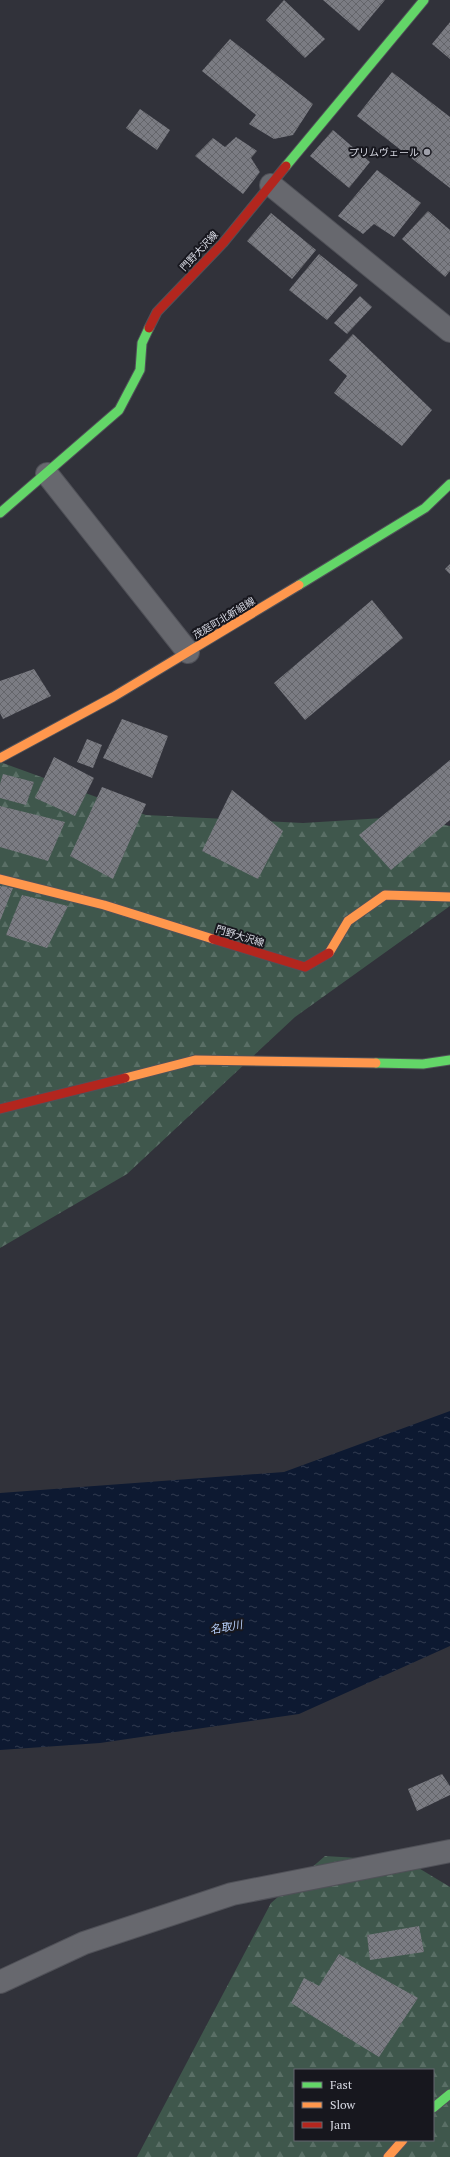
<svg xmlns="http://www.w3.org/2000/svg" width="450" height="2157" viewBox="0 0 450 2157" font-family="'PT Serif','Noto Sans JP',serif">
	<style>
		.forest { fill: url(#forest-firs); fill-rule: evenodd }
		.water { fill: url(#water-ripples) }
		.building { fill: url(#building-cross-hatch) }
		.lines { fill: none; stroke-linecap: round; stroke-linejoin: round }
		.street-casing { stroke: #505158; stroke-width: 24 }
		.fast-casing { stroke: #505158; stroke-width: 11 }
		.slow-casing { stroke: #505158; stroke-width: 11 }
		.jam-casing { stroke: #505158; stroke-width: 11 }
		.street { stroke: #67686e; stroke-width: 22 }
		.fast { stroke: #63d668; stroke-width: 9 }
		.slow { stroke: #ff974d; stroke-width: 9 }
		.jam { stroke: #b3261e; stroke-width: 9 }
		.poi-dot { fill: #9fa0aa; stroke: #17171e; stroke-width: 1.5 }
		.labels { text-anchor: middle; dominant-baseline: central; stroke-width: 4; stroke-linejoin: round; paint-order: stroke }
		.poi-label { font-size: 10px; fill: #dadce6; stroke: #17171e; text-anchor: end }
		.street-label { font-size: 10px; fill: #dadce6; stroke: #17171e }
		.water-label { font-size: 11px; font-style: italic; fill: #b9d2fe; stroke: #17171e }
	</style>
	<defs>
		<pattern id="forest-firs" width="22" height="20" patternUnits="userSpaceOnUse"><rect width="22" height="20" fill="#3f574c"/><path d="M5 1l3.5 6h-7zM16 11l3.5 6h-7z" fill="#5a6f66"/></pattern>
		<pattern id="water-ripples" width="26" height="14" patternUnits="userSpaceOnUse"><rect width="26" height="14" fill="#0d1931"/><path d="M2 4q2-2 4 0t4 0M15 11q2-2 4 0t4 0" fill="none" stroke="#303a4f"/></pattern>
		<pattern id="building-cross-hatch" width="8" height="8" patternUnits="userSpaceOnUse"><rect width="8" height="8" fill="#7b7c83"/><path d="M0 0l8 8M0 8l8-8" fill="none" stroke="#64656a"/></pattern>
	</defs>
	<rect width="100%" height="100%" fill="#31323a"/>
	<g class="forest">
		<path d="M0 762 146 815 303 823 400 817 450 826V906L295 1017 127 1174 0 1248Z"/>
		<path d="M325 1856 407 1861 450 1887V2157H137L271 1903ZM295 2070H433V2140H295Z"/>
	</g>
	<path class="water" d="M450 1411V1646L299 1714 100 1743 0 1750V1493L284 1472Z"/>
	<g class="building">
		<path d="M284 0 325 39 305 58 266 20Z"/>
		<path d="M323 0H385L359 31Z"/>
		<path d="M450 22V59L432 44Z"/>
		<path d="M230 39 313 104 293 135 274 139 249 124 256 115 202 71Z"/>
		<path d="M392 72 450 117V188L357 116Z"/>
		<path d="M140 109 170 130 157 150 126 128Z"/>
		<path d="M333 130 370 162 349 188 310 156Z"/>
		<path d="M236 137 257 151 251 158 260 172 243 194 195 156 213 138 225 147Z"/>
		<path d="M377 170 421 203 394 237 374 224 363 234 338 216Z"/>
		<path d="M428 211 450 230V271L445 277 402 239Z"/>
		<path d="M271 213 316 250 292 279 247 241Z"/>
		<path d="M319 254 358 285 327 320 289 290Z"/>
		<path d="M360 296 372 307 347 334 334 323Z"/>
		<path d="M353 334 432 410 402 446 334 393 347 376 329 360Z"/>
		<path d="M450 564V574L445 569Z"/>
		<path d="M372 600 403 638 305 720 274 683Z"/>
		<path d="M34 669 51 696 3 719 0 713V681Z"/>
		<path d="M122 719 168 736 152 778 103 758Z"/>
		<path d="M87 739 102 745 93 768 77 762Z"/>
		<path d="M54 757 94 778 75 816 35 798Z"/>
		<path d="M450 760V820L391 870 359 835Z"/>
		<path d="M3 774 34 782 26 805 0 798V784Z"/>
		<path d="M102 787 146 804 113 879 70 856Z"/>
		<path d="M232 790 283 831 258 879 202 851Z"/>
		<path d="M0 806 65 822 48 861 0 847Z"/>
		<path d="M0 886 13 888 0 921Z"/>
		<path d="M22 895 68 906 47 948 6 935Z"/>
		<path d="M442 1774 450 1786V1795L417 1811 408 1789Z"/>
		<path d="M419 1926 424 1952 370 1960 367 1935Z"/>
		<path d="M339 1954 418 1998 379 2057 291 2003 304 1978 319 1986Z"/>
	</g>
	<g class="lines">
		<g class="street-casing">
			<g id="street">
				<path d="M271 185 450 331"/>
				<path d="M47 474 188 652"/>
				<path d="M0 1982 84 1943 232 1894 450 1851"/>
			</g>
		</g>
		<g class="fast-casing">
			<g id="fast">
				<path d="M286 166 424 0"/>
				<path d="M0 513 119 410 140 370 142 343 149 328"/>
				<path d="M299 585 425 508 450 484"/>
				<path d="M376 1063 423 1064 450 1060"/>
				<path d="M433 2108 450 2094"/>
			</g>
		</g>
		<g class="slow-casing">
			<g id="slow">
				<path d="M0 758 113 697 299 585"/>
				<path d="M0 879 104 905 213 939"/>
				<path d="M329 953 348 921 385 895 450 897"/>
				<path d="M125 1078 195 1060 376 1063"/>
				<path d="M388 2157 403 2140"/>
			</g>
		</g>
		<g class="jam-casing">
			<g id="jam">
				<path d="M149 328 157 312 223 243 286 166"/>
				<path d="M213 939 305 967 329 953"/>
				<path d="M0 1109 125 1078"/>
			</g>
		</g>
		<use href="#street" class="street"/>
		<use href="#fast" class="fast"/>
		<use href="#slow" class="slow"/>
		<use href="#jam" class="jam"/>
	</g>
	<circle class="poi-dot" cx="427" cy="152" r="4"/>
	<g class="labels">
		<g class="poi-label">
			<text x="419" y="152">プリムヴェール</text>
		</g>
		<g class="street-label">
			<text transform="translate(199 251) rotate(-47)">門野大沢線</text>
			<text transform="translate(224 618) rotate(-31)">茂庭町北新組線</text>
			<text transform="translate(240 936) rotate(17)">門野大沢線</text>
		</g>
		<g class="water-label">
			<text transform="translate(226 1627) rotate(-10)">名取川</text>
		</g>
	</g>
	<rect x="294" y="2069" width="140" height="72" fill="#17171e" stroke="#65666e"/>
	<rect x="302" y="2082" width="20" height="6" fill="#63d668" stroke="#65666e"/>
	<text x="330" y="2089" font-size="12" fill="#dadce6">Fast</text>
	<rect x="302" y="2102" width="20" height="6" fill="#ff974d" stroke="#65666e"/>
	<text x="330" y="2109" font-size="12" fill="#dadce6">Slow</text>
	<rect x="302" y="2122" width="20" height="6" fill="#b3261e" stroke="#65666e"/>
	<text x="330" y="2129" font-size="12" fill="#dadce6">Jam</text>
</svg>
